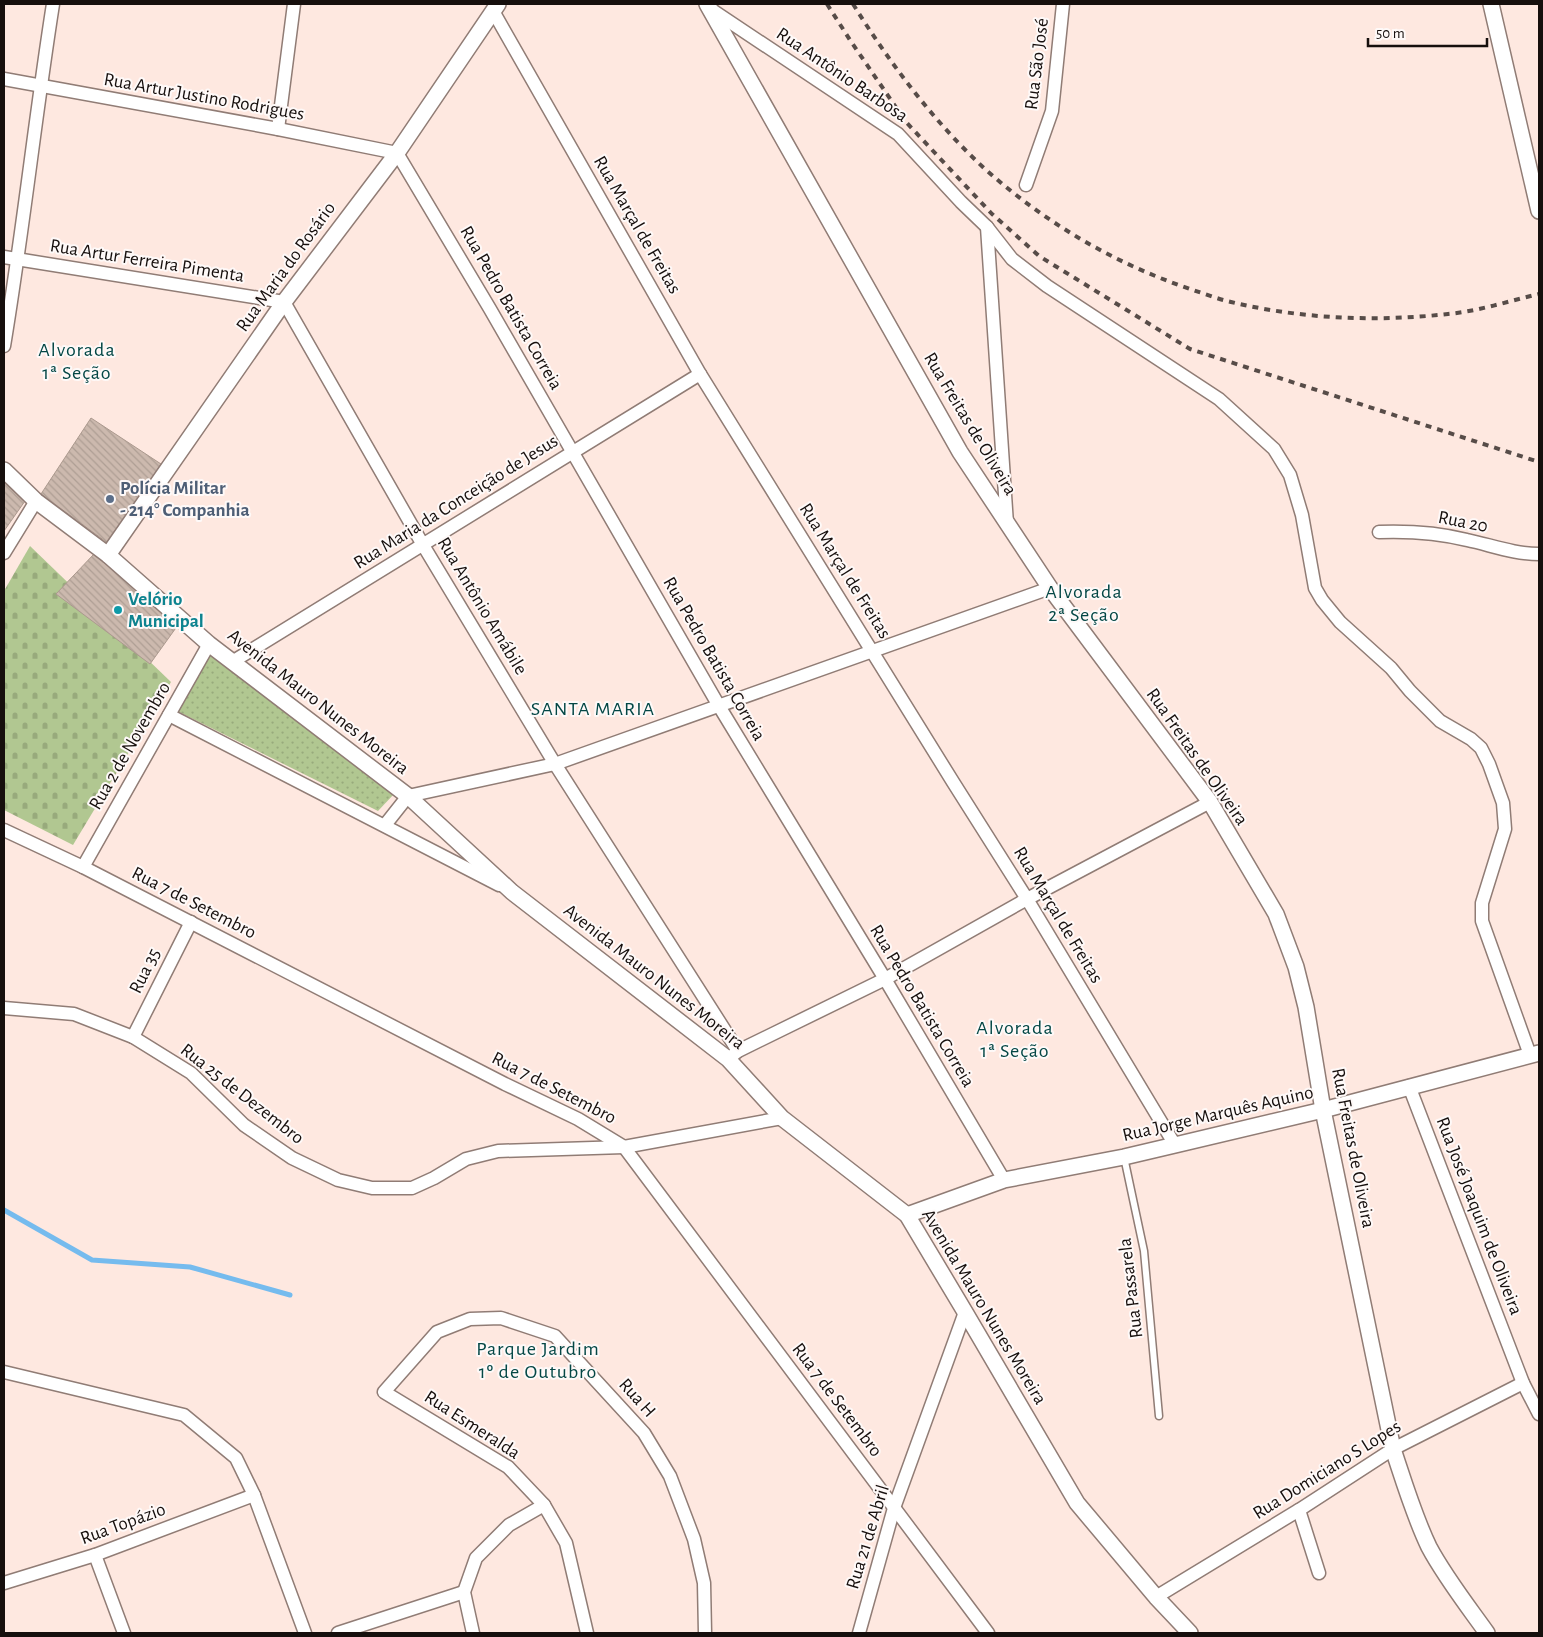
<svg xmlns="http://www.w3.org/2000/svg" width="1543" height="1637" viewBox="0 0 1543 1637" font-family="'Alegreya Sans',sans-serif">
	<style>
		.grass { fill: url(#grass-dots) }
		.cemetery { fill: url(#cemetery-stones) }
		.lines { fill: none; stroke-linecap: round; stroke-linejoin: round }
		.stream { stroke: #75bbee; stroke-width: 5 }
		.building { fill: url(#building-back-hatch); stroke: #ab998e }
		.service-casing { stroke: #907c75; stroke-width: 9 }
		.minor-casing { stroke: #907c75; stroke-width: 15 }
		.tertiary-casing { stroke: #907c75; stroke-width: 18 }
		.service { stroke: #fff; stroke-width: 6 }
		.minor { stroke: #fff; stroke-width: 12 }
		.tertiary { stroke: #fff; stroke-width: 15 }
		.rail { stroke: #574c48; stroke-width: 4; stroke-dasharray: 6 6; stroke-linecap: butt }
		.service-dot { fill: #5c6f8a; stroke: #fef9f8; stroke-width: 2 }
		.culture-dot { fill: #0f9aa8; stroke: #fef9f8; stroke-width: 2 }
		.labels { text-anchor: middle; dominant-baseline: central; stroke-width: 4; stroke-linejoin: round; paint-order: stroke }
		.street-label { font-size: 19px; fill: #160f0d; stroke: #fef9f8 }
		.service-label { font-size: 19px; font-weight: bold; fill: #4e5e75; stroke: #fef9f8; text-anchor: start }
		.culture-label { font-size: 19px; font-weight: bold; fill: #0d838f; stroke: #fef9f8; text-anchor: start }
		.neighbourhood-label { font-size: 20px; letter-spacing: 1px; fill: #044745; stroke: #fef9f8 }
	</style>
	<defs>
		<pattern id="grass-dots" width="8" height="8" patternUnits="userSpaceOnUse" patternTransform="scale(1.25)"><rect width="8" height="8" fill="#b1c791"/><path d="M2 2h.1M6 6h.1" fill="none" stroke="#98aa7c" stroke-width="1.8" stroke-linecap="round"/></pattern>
		<pattern id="cemetery-stones" width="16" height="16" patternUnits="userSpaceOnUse" patternTransform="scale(1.25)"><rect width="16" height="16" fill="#b1c791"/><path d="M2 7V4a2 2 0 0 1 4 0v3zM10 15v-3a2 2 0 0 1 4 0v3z" fill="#98aa7c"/></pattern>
		<pattern id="building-back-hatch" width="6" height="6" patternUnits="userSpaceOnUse" patternTransform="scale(1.25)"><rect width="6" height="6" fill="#ccb9ae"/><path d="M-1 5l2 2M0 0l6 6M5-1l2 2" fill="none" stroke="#ae9e94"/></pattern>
	</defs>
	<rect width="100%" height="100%" fill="#fee8e0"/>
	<path class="grass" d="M211 652 394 794 378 811 177 711Z"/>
	<path class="cemetery" d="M30 546 171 682 73 845 4 810V591Z"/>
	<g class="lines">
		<path class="stream" d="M4 1210 92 1260 190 1267 290 1295"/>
	</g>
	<g class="building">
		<path d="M91 418 161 464 109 544 41 494Z"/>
		<path d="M4 482 25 501 4 531Z"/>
		<path d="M94 554 178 625 150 664 56 594Z"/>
	</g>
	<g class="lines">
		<g class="service-casing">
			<path id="service" d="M1124 1157 1144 1251 1159 1416"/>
		</g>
		<g class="minor-casing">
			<g id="minor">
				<path d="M709 8 898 134 961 202 987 227 1012 259 1047 286 1219 399 1274 449 1290 475 1302 515 1315 588 1322 600 1340 622 1391 668 1410 691 1440 721 1471 739 1481 748 1489 764 1503 803 1505 829 1482 903V921L1530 1055"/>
				<path d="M493 11 700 374 953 782 1027 899 1175 1145"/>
				<path d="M4 79 278 129 397 153 490 309 719 706 885 979 1004 1180"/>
				<path d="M278 129 294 4"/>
				<path d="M1026 185 1052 111 1063 4"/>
				<path d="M987 227 1007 524"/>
				<path d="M4 257 284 302 423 545 555 764 738 1051"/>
				<path d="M4 346C23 232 35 118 53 4"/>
				<path d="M1379 532C1408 531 1439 533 1467 540 1491 545 1514 554 1539 554"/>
				<path d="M4 553 36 501"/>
				<path d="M232 662 700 374"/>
				<path d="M169 715 499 885"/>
				<path d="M385 825 408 796 555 764 1050 588"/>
				<path d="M4 830 83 867 505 1084 578 1119 624 1147 988 1633"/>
				<path d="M83 867 209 644"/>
				<path d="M4 1008 74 1014 133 1037 191 1073 244 1125 292 1158 338 1180 372 1188H412L434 1178 466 1159 498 1151 624 1147 782 1118"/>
				<path d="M133 1037 191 922"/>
				<path d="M732 1056 738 1051 885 979 1027 899 1210 802"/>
				<path d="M1409 1086 1523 1383 1539 1414"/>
				<path d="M4 1372 184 1415 236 1458 254 1495 305 1633"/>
				<path d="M1299 1510 1319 1573"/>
				<path d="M95 1555 124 1633"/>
				<path d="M4 1583 95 1555 254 1495"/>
				<path d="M1156 1597 1299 1510 1393 1449 1523 1383"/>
				<path d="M338 1633 464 1592"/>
				<path d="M473 1633 464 1592 476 1558 509 1525 544 1505"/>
				<path d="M587 1633 566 1543 544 1505 508 1467 384 1392 437 1332 470 1319 501 1318 555 1336 644 1433 670 1476 694 1539 704 1583 705 1633"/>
				<path d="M859 1633 894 1508 965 1312"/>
			</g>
		</g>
		<g class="tertiary-casing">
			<g id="tertiary">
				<path d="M707 4 960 452 1050 588 1210 802 1276 914 1296 967 1306 1007 1323 1110 1393 1449C1404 1482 1414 1516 1429 1547 1445 1577 1467 1605 1487 1633"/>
				<path d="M1491 4 1539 211"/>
				<path d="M4 470 36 501 108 555 209 644 408 796 512 892 728 1059 782 1118 907 1215 965 1312 1077 1503 1156 1597 1190 1633"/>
				<path d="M108 555 284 302 397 153 498 4"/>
				<path d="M907 1215 1004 1180 1124 1157 1175 1145 1323 1110 1539 1053"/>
			</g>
		</g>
		<use href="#service" class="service"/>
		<use href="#minor" class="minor"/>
		<use href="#tertiary" class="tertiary"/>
		<g class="rail">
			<path d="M827 4 850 40 906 122 992 214 1039 256 1190 349 1539 462"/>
			<path d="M853 4C889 62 934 122 984 168 1045 223 1115 264 1193 290 1205 294 1218 299 1231 302 1302 319 1376 322 1448 314 1479 311 1509 301 1539 294"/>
		</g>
	</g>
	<circle class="service-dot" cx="110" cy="499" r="5"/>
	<circle class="culture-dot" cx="118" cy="610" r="5"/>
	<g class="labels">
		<g class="street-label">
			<text transform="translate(1037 64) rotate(-83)">Rua São José</text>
			<text transform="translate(842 75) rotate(34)">Rua Antônio Barbosa</text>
			<text transform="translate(204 97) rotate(10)">Rua Artur Justino Rodrigues</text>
			<text transform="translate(637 225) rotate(60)">Rua Marçal de Freitas</text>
			<text transform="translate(147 261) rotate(9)">Rua Artur Ferreira Pimenta</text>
			<text transform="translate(286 267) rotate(-54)">Rua Maria do Rosário</text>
			<text transform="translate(511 308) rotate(60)">Rua Pedro Batista Correia</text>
			<text transform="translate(970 424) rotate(59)">Rua Freitas de Oliveira</text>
			<text transform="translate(456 502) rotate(-32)">Rua Maria da Conceição de Jesus</text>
			<text transform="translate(1463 522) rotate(11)">Rua 20</text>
			<text transform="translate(845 571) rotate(58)">Rua Marçal de Freitas</text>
			<text transform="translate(482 606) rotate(59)">Rua Antônio Amábile</text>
			<text transform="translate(714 659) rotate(60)">Rua Pedro Batista Correia</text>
			<text transform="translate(318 702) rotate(38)">Avenida Mauro Nunes Moreira</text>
			<text transform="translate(130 746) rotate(-60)">Rua 2 de Novembro</text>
			<text transform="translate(1197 757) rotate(55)">Rua Freitas de Oliveira</text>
			<text transform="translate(194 903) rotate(27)">Rua 7 de Setembro</text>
			<text transform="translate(1058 915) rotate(59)">Rua Marçal de Freitas</text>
			<text transform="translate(145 971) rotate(-64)">Rua 35</text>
			<text transform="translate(654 977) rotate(38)">Avenida Mauro Nunes Moreira</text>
			<text transform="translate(922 1006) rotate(59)">Rua Pedro Batista Correia</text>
			<text transform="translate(554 1088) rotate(27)">Rua 7 de Setembro</text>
			<text transform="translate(242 1094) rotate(38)">Rua 25 de Dezembro</text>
			<text transform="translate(1218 1114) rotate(-13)">Rua Jorge Marquês Aquino</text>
			<text transform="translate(1353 1148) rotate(79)">Rua Freitas de Oliveira</text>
			<text transform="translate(1479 1216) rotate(69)">Rua José Joaquim de Oliveira</text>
			<text transform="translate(1131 1288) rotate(-97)">Rua Passarela</text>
			<text transform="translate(984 1307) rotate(59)">Avenida Mauro Nunes Moreira</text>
			<text transform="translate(637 1398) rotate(48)">Rua H</text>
			<text transform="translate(837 1400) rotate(53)">Rua 7 de Setembro</text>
			<text transform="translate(472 1425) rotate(33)">Rua Esmeralda</text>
			<text transform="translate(1327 1470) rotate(-32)">Rua Domiciano S Lopes</text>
			<text transform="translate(123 1524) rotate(-20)">Rua Topázio</text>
			<text transform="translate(868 1537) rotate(-73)">Rua 21 de Abril</text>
		</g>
		<g class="service-label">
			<text x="120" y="488">Polícia Militar<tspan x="120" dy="22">- 214° Companhia</tspan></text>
		</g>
		<g class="culture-label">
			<text x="128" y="599">Velório<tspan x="128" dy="22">Municipal</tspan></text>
		</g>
		<g class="neighbourhood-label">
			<text x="77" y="350">Alvorada<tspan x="77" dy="23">1ª Seção</tspan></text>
			<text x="1084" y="592">Alvorada<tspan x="1084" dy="23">2ª Seção</tspan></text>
			<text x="593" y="709">SANTA MARIA</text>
			<text x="1015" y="1028">Alvorada<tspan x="1015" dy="23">1ª Seção</tspan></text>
			<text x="538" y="1349">Parque Jardim<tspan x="538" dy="23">1º de Outubro</tspan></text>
		</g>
	</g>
	<rect width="1543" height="1637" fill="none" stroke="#160f0d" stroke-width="10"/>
	<path d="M1368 38v8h119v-8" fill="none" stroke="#160f0d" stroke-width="2.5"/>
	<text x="1376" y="38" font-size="15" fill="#160f0d" stroke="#fef9f8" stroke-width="4" paint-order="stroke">50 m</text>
</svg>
